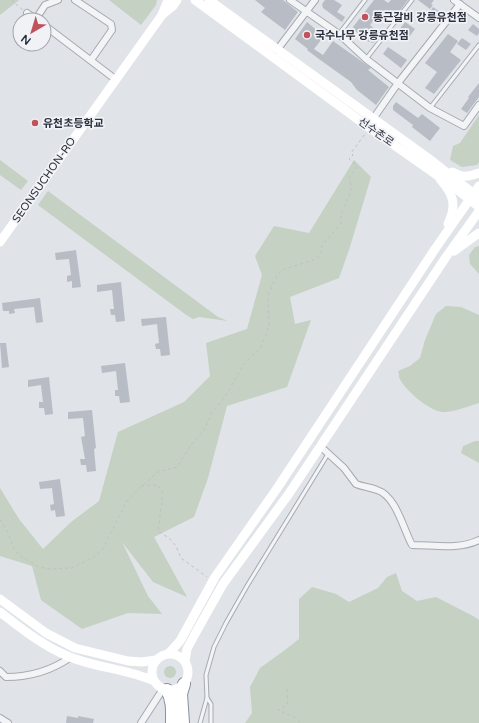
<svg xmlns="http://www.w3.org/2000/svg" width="479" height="723" viewBox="0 0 479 723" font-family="'Varela Round','Noto Sans KR',sans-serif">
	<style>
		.green { fill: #c5d1c2 }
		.building { fill: #b8bcc4 }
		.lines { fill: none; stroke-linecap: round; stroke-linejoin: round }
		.lane-casing { stroke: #a6aab2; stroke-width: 5 }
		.street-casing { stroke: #a6aab2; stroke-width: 8 }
		.highway-casing { stroke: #89909d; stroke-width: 14 }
		.path { stroke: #bfc1c6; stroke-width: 1; stroke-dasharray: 3 3; stroke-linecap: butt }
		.lane { stroke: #f3f4f6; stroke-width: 3 }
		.street { stroke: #f3f4f6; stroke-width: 6 }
		.secondary { stroke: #fff; stroke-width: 9 }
		.highway { stroke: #fff; stroke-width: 12 }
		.poi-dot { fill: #c1525c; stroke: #f0f2f5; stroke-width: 1.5 }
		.labels { text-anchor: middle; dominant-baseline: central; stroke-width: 3.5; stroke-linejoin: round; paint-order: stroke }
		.poi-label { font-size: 11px; font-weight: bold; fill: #2b303e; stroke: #f0f2f5; text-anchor: start }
		.street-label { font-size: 11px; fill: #2b303e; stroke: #f0f2f5 }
	</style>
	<rect width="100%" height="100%" fill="#e0e3e8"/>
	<g class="green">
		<path d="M0 0H19L0 15Z"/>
		<path d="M109 0H157L156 5 141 25Z"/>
		<path d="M479 115V162L477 165 462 167 450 160 453 146 460 143Z"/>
		<path d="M0 160 28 181 21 190 0 175Z"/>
		<path d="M354 160 371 177 349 250 339 278 290 297 295 324 311 320 287 387 227 406 208 478 194 517 154 537 187 597 153 582 122 542 148 596 162 614 128 613 82 629 41 600 32 566 0 556V488L19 519 43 549 71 522 99 501 118 432 184 402 210 376 206 343 247 329 262 275 255 256 274 226 309 233Z"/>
		<path d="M48 191 218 317 228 321 199 317 193 319 185 314 38 205Z"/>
		<path d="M479 246V274L470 264 469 255 475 247Z"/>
		<path d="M446 306 461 307 479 315V403C470 406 451 413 442 412 430 411 403 389 399 377 399 375 399 373 398 371L410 366 420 358 425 340 436 314Z"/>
		<path d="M475 441H479V463L461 453 463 446Z"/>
		<path d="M396 573 402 591 417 601 436 597 473 616 479 620V723H245L252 713 250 687 260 668 285 650 299 639V599L312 587 336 594 349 602 378 588 387 577Z"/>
		<circle cx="170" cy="672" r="6"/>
	</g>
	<g class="building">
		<path d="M255 0H283L298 12 285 30 261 12 265 8Z"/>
		<path d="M325 0H334L342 5 337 12 345 17 342 22 323 8 322 4Z"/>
		<path d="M374 0H384L388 3 391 0H408L391 22 379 13 370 25 381 35 375 42 372 43 370 41 369 42 354 30 353 27Z"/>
		<path d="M418 0H434L431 4 433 5 430 9Z"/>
		<path d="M433 7 443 14 437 22 428 15Z"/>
		<path d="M307 22 320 33 317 37 321 40 314 49 323 55 333 41 371 68 368 70 389 87 376 105 357 90 351 82 319 59 307 50 308 49 295 39Z"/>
		<path d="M405 22 415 29 409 37 399 30Z"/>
		<path d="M473 24 479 29V33L477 36 468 30Z"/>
		<path d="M448 34 458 41 450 52 461 60 434 94 425 88 437 72 425 63Z"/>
		<path d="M462 38 471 44 466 50 457 44Z"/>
		<path d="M388 47 407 60 401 68 383 54Z"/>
		<path d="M479 83V97L467 113 461 109 469 98 468 97Z"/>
		<path d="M396 102 418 118 422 114 440 128 430 141 412 127 413 125 393 110V106Z"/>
		<path d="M76 250 81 287 72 288V281L67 282V276L71 275 69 259 56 260 55 253Z"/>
		<path d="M121 282 125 321 116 322 115 315H111L110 309H114L112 290 97 292V285Z"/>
		<path d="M40 298 43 322 36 323 34 307 14 309 15 313 9 314V311H3L2 303Z"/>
		<path d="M166 317 170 355 161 356 160 349H156L155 344 159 343 157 324 142 326 141 319Z"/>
		<path d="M0 343H6L9 367 2 368Z"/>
		<path d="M125 363 130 402 120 403 119 396H115V390H118L116 371 102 373 101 366Z"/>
		<path d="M49 377 53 414 45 415 44 408H39V402H43L41 385 28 387V380Z"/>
		<path d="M92 410 96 448 94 449 96 471 87 472 86 465H81L80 459H85L81 437 85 436 83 418 68 419V412Z"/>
		<path d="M60 479 65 516 56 517 55 510 51 511 50 505 54 504 52 488 40 489 39 482Z"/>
		<path d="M67 716 78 718V716L94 719 93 723H66Z"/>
	</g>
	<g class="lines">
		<g class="lane-casing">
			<g id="lane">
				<path d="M339 34 365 0"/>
				<path d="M366 59 412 0"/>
				<path d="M430 108 479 45"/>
				<path d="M200 723 207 698"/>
				<path d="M211 723V704L207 698 206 675 214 647 226 623 247 586 328 454"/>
			</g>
		</g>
		<g class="street-casing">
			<g id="street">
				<path d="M75 0 111 24 112 30 91 60"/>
				<path d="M290 0 339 34 366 59 430 108 464 126 479 105"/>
				<path d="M454 0 479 18"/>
				<path d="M27 13 37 20"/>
				<path d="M36 19 45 5 58 0"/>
				<path d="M44 25 115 79"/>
				<path d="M277 50 315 0"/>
				<path d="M373 119 398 83 460 4"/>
				<path d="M320 446 344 468 356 484C363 487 370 487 377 490 396 496 403 528 412 545 434 545 459 550 479 540"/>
				<path d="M0 671 6 677C30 677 51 671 71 657"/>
				<path d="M0 718 8 723"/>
				<path d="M141 723 163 689"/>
			</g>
		</g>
		<g class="highway-casing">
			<g id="highway">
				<path d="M167 690C173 701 172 711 172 723"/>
				<path d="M183 723 181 694 184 684"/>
			</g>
		</g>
		<g class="path">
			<path d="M13 0 12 1 23 10"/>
			<path d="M141 486 156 485 162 489V501L158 531 169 538 176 546 181 558 207 577"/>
			<path d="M0 520 2 522 7 531 14 549 20 556 39 567 50 569 72 568 94 557 102 550 127 501 141 487 158 472 177 467 191 445 205 429 212 412 225 397 244 364 260 348 266 335 269 323 268 295 276 278 282 270 316 259 321 254 322 245 335 231 341 223C339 210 350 200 351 188 351 185 350 181 349 178L357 166 349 159 353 155 351 153 365 134"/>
			<path d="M287 689C287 701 291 705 278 710L296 718 301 723"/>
		</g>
		<use href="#lane" class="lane"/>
		<use href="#street" class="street"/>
		<g class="secondary">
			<path d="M195 0 367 126 454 187 479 207"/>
			<path d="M209 0 432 161 479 198"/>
			<path d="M163 14 173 6 177 0"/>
			<path d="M452 172C463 178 468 177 479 173"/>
			<path d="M440 179C454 195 457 205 448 224"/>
			<path d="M0 242 162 15 168 0"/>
			<path d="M454 251 479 233"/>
			<path d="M0 599 46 633 75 648 128 661 142 662 156 660"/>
			<path d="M0 612C22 629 44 647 70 657 97 668 127 669 154 681"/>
			<path d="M169 653 180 641 215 577 278 487 435 249 479 186"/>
			<circle cx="170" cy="672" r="18"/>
			<path d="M185 661 187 649 195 634 223 584 288 495 446 257 479 211"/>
		</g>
		<use href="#highway" class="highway"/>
	</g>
	<g class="poi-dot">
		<circle cx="365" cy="17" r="4"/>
		<circle cx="307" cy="35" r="4"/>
		<circle cx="35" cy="123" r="4"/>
	</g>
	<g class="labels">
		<g class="poi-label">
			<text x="373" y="17">통근갈비 강릉유천점</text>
			<text x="315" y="35">국수나무 강릉유천점</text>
			<text x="43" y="123">유천초등학교</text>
		</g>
		<g class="street-label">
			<text transform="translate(376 132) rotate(35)">선수촌로</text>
			<text transform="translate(44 180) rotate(-55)">SEONSUCHON-RO</text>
		</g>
	</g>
	<g transform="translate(32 32) rotate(218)"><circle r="19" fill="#f0f2f5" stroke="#a1a4ac"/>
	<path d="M0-3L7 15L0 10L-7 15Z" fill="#c1525c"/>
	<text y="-6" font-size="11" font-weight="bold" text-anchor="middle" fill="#2b303e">N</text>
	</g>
</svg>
